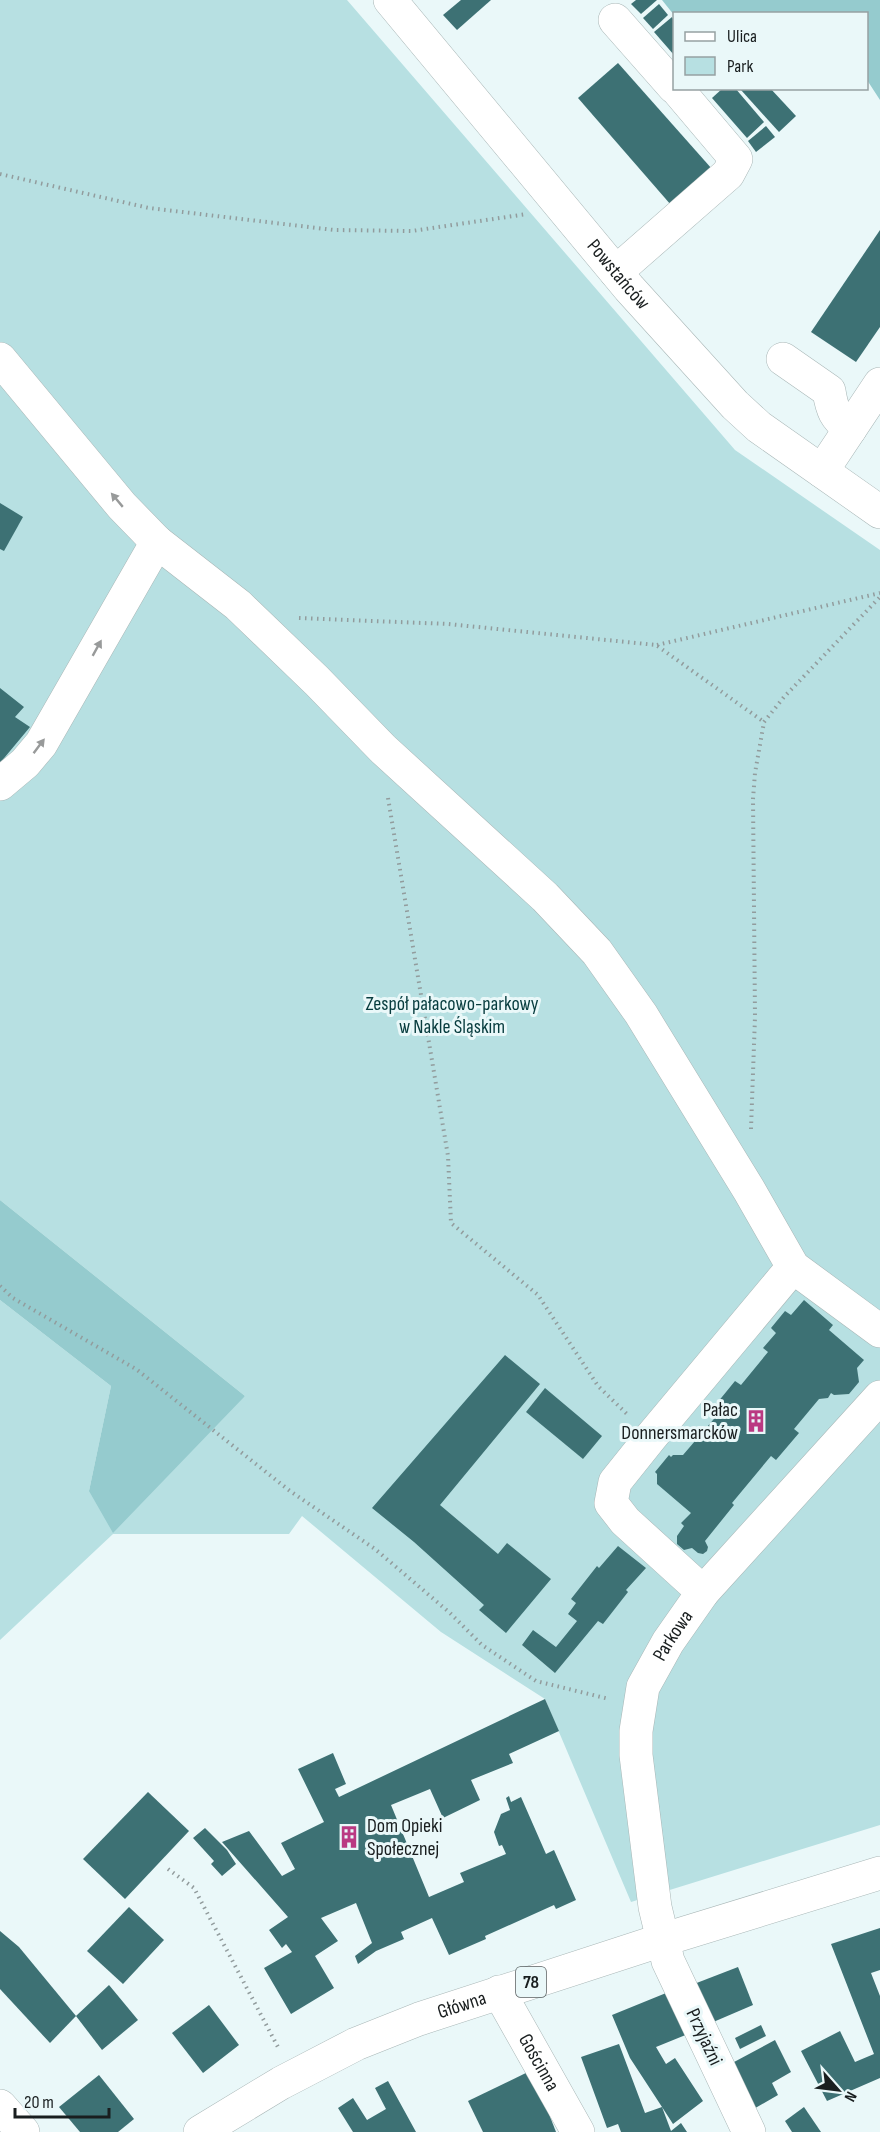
<svg xmlns="http://www.w3.org/2000/svg" width="880" height="2132" viewBox="0 0 880 2132" font-family="'Sofia Sans Condensed',sans-serif">
	<style>
		.green { fill: #b7e0e2 }
		.forest { fill: #95cbce }
		.building { fill: #3d7174 }
		.lines { fill: none; stroke-linecap: round; stroke-linejoin: round }
		.minor-casing { stroke: #a9b7b7; stroke-width: 34 }
		.major-casing { stroke: #a9b7b7; stroke-width: 34 }
		.path { stroke: #929c9d; stroke-width: 4; stroke-dasharray: 1.5 4.5; stroke-linecap: butt }
		.minor { stroke: #fff; stroke-width: 33 }
		.major { stroke: #fff; stroke-width: 33 }
		.oneway { fill: #989a9a }
		.labels { text-anchor: middle; dominant-baseline: central; stroke-width: 6; stroke-linejoin: round; paint-order: stroke }
		.shield { fill: #eaf8f9; stroke: #585f60; stroke-width: 1.5 }
		.shield-label { font-size: 18px; font-weight: bold; fill: #191e1f }
		.street-label { font-size: 20px; fill: #191e1f; stroke: #eaf8f9 }
		.park-label { font-size: 20px; fill: #073c3e; stroke: #eaf8f9 }
		.poi-label { font-size: 20px; fill: #191e1f; stroke: #eaf8f9; text-anchor: end }
	</style>
	<rect width="100%" height="100%" fill="#eaf8f9"/>
	<path class="green" d="M0 0H347L735 450 880 550V1825L631 1902 545 1699 441 1632 302 1516 289 1534H113L0 1640V1300L111 1386 89 1491 245 1396 0 1200Z"/>
	<g class="forest">
		<path d="M662 0H880V100L867 80 866 14 674 15Z"/>
		<path d="M0 1200 245 1396 113 1533 89 1491 111 1386 0 1300Z"/>
	</g>
	<g class="building">
		<path d="M461 0H491L457 30 443 15Z"/>
		<path d="M636 0H657L641 14 631 4Z"/>
		<path d="M659 4 668 15 653 29 643 18Z"/>
		<path d="M672 17 674 21V55L654 32Z"/>
		<path d="M618 63 712 169 671 205 578 98Z"/>
		<path d="M723 88H735L764 122 747 138 712 98Z"/>
		<path d="M743 88H770L796 116 779 132 741 90Z"/>
		<path d="M766 126 775 137 756 152 748 141Z"/>
		<path d="M880 230V327L856 362 811 332Z"/>
		<path d="M0 503 23 517 4 551 0 549Z"/>
		<path d="M0 688 24 707 15 717 30 727 0 763Z"/>
		<path d="M804 1300 833 1325 829 1330 864 1360 857 1368 859 1382 849 1394 834 1395 831 1393 828 1398 819 1399 794 1429 799 1433 776 1460 771 1456 732 1503 734 1505 705 1541 708 1547 707 1551 703 1554 698 1553 692 1548 684 1550 677 1544V1536L684 1526 681 1523 691 1513 657 1484V1474L655 1472 669 1455 671 1457 673 1455H683L719 1413 713 1408 735 1381 741 1385 768 1352 763 1348 776 1333 771 1328 785 1311 791 1315Z"/>
		<path d="M505 1355 540 1384 440 1505 498 1554 507 1543 551 1579 506 1633 479 1610 484 1605 414 1542 372 1508Z"/>
		<path d="M545 1388 602 1436 583 1459 526 1412Z"/>
		<path d="M618 1546 646 1568 626 1590 628 1592 603 1624 598 1621 555 1673 522 1645 533 1630 556 1647 577 1621 568 1614 576 1603 571 1599 597 1566 599 1568Z"/>
		<path d="M545 1699 559 1731 509 1754 513 1763 471 1780 480 1800 443 1818 430 1789 391 1805 429 1897 464 1882 460 1873 506 1854 502 1845 499 1846 494 1832 501 1814 510 1810 506 1798 509 1796 511 1802 521 1797 546 1854 554 1850 576 1900 556 1909 554 1905 485 1936 486 1939 449 1955 432 1918 401 1932 404 1939 376 1951 358 1964 355 1956 372 1943 356 1903 321 1918 338 1941 315 1956 334 1988 291 2014 264 1968 292 1952 286 1944 282 1948 269 1930 288 1917 222 1842 249 1831 282 1876 295 1869 281 1843 324 1822 298 1769 333 1753 346 1784 335 1789 339 1797Z"/>
		<path d="M148 1792 189 1831 125 1899 83 1859Z"/>
		<path d="M205 1828 227 1850 236 1864 222 1876 211 1864 214 1861 193 1838Z"/>
		<path d="M129 1907 164 1940 123 1984 87 1951Z"/>
		<path d="M880 1928V1970L871 1973 880 1996V2078L827 2101 801 2051 840 2031 855 2062 874 2054 831 1944Z"/>
		<path d="M0 1931 19 1947 76 2016 50 2043 0 1989Z"/>
		<path d="M738 1967 753 2005 711 2023 694 1984Z"/>
		<path d="M109 1985 138 2020 102 2050 76 2016Z"/>
		<path d="M671 1991 688 2034 656 2047 666 2064 675 2058 703 2101 673 2124 662 2107 671 2131 681 2123 687 2132H621L618 2124 607 2128 581 2057 619 2044 645 2113 662 2107 630 2058 612 2015Z"/>
		<path d="M209 2005 239 2045 203 2073 172 2033Z"/>
		<path d="M761 2025 766 2036 740 2049 735 2038Z"/>
		<path d="M775 2040 791 2072 772 2083 778 2095 745 2114 721 2069Z"/>
		<path d="M532 2070 556 2132H483L468 2101Z"/>
		<path d="M99 2075 134 2119 118 2132H80L59 2107Z"/>
		<path d="M388 2081 416 2132H353L338 2108 353 2098 367 2120 386 2109 375 2088Z"/>
		<path d="M804 2107 821 2132H792L785 2121Z"/>
	</g>
	<g class="lines">
		<g class="minor-casing">
			<g id="minor">
				<path id="s1" d="M390 0 629 288 735 405 759 427 880 512"/>
				<path d="M615 20 674 87"/>
				<path d="M616 272 728 174 736 159 676 88"/>
				<path d="M0 359 122 506 157 542 238 605 317 681 383 749 545 897 597 952 641 1014 749 1190 793 1267 880 1331"/>
				<path d="M783 359 829 391C832 410 835 417 850 429"/>
				<path d="M822 471 880 384"/>
				<path d="M0 784 25 763 41 744 157 542"/>
				<path d="M703 1592 625 1521 611 1503 615 1482 651 1437 793 1267"/>
				<path id="s2" d="M499 1992 578 2132"/>
				<path d="M0 2106 23 2132"/>
				<path id="s3" d="M749 2132 668 1961 655 1907 636 1755V1731L643 1687 668 1642 703 1592 880 1397"/>
			</g>
		</g>
		<g class="major-casing">
			<g id="major">
				<path id="s4" d="M200 2132 281 2083 356 2044 419 2019 662 1940 880 1873"/>
			</g>
		</g>
		<g class="path">
			<path d="M0 174 149 208 334 230 412 231 527 214"/>
			<path d="M299 618 448 624 656 645 764 722"/>
			<path d="M657 645 880 593"/>
			<path d="M388 798 448 1156 451 1223 538 1295 598 1386 628 1415"/>
			<path d="M751 1129 755 1017 753 799 755 773 764 722 784 697 880 597"/>
			<path d="M0 1286 13 1298 136 1369 290 1491 375 1549 450 1613 482 1645 536 1681 609 1699"/>
			<path d="M168 1869 194 1888 279 2049"/>
		</g>
		<use href="#minor" class="minor"/>
		<use href="#major" class="major"/>
	</g>
	<defs><path id="oneway-solid" d="M-6-.8H1V-3.2L6.5 0L1 3.2V.8H-6Z" transform="scale(1.5)"/></defs>
	<g class="oneway">
		<use href="#oneway-solid" transform="translate(117 500) rotate(-130)"/>
		<use href="#oneway-solid" transform="translate(97 648) rotate(-61)"/>
		<use href="#oneway-solid" transform="translate(39 746) rotate(-53)"/>
	</g>
	<defs>
		<g id="building-bare" transform="scale(1.8)"><path d="M-4-6H4V6H1V3H-1V6H-4ZM-2.5-4.3h1.7v1.8h-1.7ZM.8-4.3h1.7v1.8H.8ZM-2.5-1h1.7V.8h-1.7ZM.8-1h1.7V.8H.8Z" fill="#ba3982" stroke="#eaf8f9" stroke-width="2.5" paint-order="stroke"/></g>
	</defs>
	<g fill-rule="evenodd">
		<use href="#building-bare" x="756" y="1421"/>
		<use href="#building-bare" x="349" y="1837"/>
	</g>
	<g class="labels">
		<rect class="shield" x="516" y="1967" width="30" height="30" rx="4.5"/>
		<g class="shield-label">
			<text x="531" y="1982">78</text>
		</g>
		<g class="street-label">
			<text stroke="none"><textPath href="#s1" startOffset="357">Powstańców</textPath></text>
			<text stroke="none"><textPath href="#s3" startOffset="526">Parkowa</textPath></text>
			<text stroke="none"><textPath href="#s4" startOffset="292">Główna</textPath></text>
			<text transform="translate(704 2037) rotate(65)">Przyjaźni</text>
			<text stroke="none"><textPath href="#s2" startOffset="81">Gościnna</textPath></text>
		</g>
		<g class="park-label">
			<text x="452" y="1004">Zespół pałacowo-parkowy<tspan x="452" dy="23">w Nakle Śląskim</tspan></text>
		</g>
		<g class="poi-label">
			<text x="738" y="1410">Pałac<tspan x="738" dy="23">Donnersmarcków</tspan></text>
			<text x="367" y="1826" text-anchor="start">Dom Opieki<tspan x="367" dy="23">Społecznej</tspan></text>
		</g>
	</g>
	<rect x="673" y="12" width="195" height="78" fill="#eaf8f9" stroke="#96a1a2" stroke-width="1.5"/>
	<rect x="685" y="32" width="30" height="9" fill="#ffffff" stroke="#96a1a2" stroke-width="1.5"/>
	<text x="727" y="42" font-size="18" fill="#191e1f">Ulica</text>
	<rect x="685" y="57" width="30" height="18" fill="#b7e0e2" stroke="#96a1a2" stroke-width="1.5"/>
	<text x="727" y="72" font-size="18" fill="#191e1f">Park</text>
	<g transform="translate(838 2090) rotate(118)" stroke="#eaf8f9" stroke-width="4.5" paint-order="stroke">
	<path d="M0-4.5L10 22L0 15L-10 22Z" fill="#191e1f"/>
	<text y="-9" font-size="16" font-weight="bold" text-anchor="middle" fill="#191e1f">N</text>
	</g>
	<path d="M15 2108v9h94v-9" fill="none" stroke="#191e1f" stroke-width="3"/>
	<text x="24" y="2108" font-size="18" fill="#191e1f" stroke="#eaf8f9" stroke-width="4.5" paint-order="stroke">20 m</text>
</svg>
